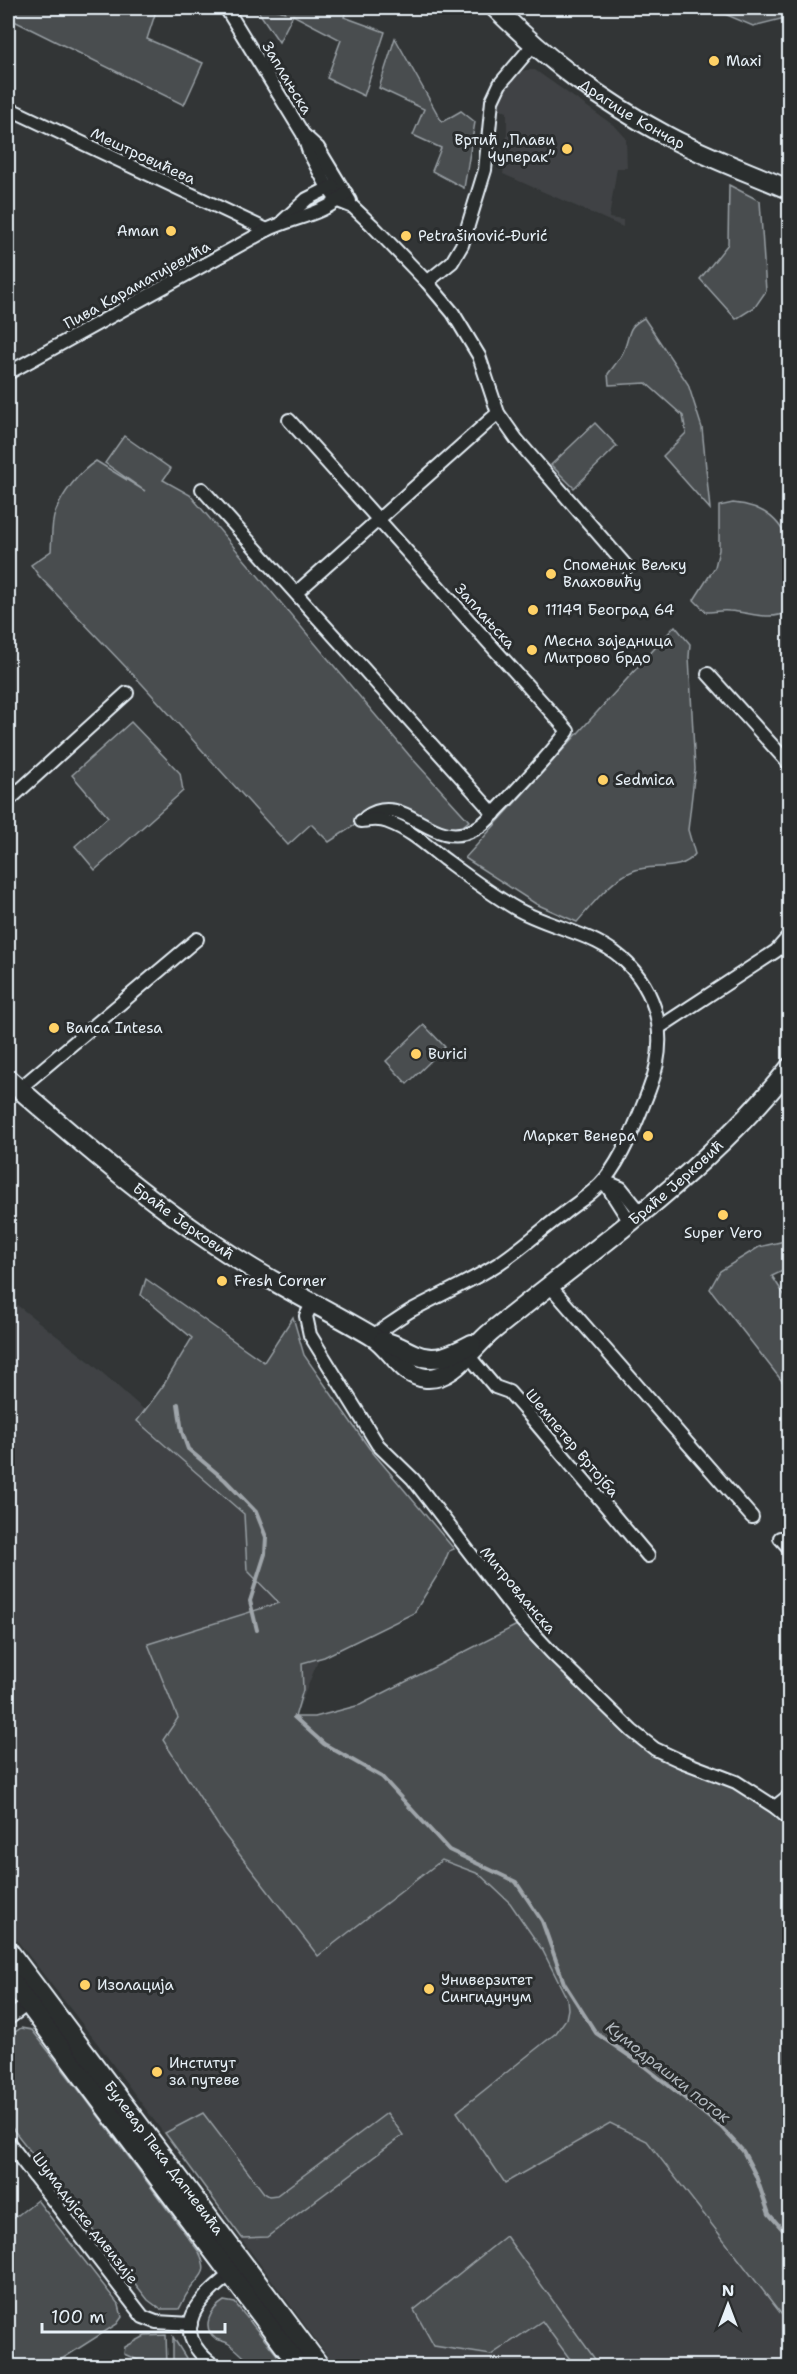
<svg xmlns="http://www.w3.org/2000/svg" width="797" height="2374" viewBox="0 0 797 2374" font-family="'Shantell Sans',sans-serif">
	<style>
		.built { fill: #3f4244 }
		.green { fill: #494d4f; stroke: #989fa4; stroke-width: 1.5 }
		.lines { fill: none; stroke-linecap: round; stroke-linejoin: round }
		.stream { stroke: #9fa5aa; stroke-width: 4 }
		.street-casing { stroke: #e8f1f8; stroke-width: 16 }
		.secondary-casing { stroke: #e8f1f8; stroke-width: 22 }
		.street { stroke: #2a2d2e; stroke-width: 12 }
		.secondary { stroke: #2a2d2e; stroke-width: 18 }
		.poi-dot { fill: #ffd166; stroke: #2a2d2e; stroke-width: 2 }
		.labels { text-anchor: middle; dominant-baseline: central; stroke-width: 6; stroke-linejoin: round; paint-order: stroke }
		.poi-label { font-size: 15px; fill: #e8f1f8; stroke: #2a2d2e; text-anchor: start }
		.street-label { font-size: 15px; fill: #e8f1f8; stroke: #2a2d2e }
		.water-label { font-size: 16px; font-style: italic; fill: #b1b8be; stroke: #2a2d2e }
	</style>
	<rect width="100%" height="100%" fill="#323536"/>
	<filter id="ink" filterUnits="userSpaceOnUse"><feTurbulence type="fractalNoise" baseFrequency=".0167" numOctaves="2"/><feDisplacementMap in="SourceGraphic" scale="12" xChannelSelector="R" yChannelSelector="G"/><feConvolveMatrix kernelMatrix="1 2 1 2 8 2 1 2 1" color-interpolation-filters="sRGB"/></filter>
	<g filter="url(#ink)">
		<g class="built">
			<path d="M526 70H535L616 127 626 138 627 168H617L609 218 623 220V227L503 174 507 145V112L496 108 503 91 516 73Z"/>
			<path d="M8 1298 89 1361 218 1475 328 1636 295 1718 382 1777 442 1860 480 1875 510 1903 543 1952 568 2004 789 2238V2366H335L97 2043 8 1929Z"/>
		</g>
		<g class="green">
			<path d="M8 8H157L147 39 203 63 184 105 8 18Z"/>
			<path d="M256 8H272L285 12 287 8H347L344 17 385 32 364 96 327 78 341 40 293 15 279 42Z"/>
			<path d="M714 8H789V17L753 26 715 10Z"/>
			<path d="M395 38 442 122 461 111 475 122 464 188 432 171 441 148 413 135 424 109 379 88Z"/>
			<path d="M729 185 760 201 766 291 755 307 736 319 700 279 728 244Z"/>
			<path d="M644 318 688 384 702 428 710 509 663 456 686 433 683 416 646 383 609 385 608 374C613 367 621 358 624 350 631 333 626 328 644 318Z"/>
			<path d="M595 423 617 446 574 488 551 465Z"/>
			<path d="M124 436 171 469 163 480 190 495 409 755 469 821 459 829H450L399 811 361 821 329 842 311 824 288 845 142 684 39 576 31 565 51 551C52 539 51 524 55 513 62 494 79 472 96 461L145 491 105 463Z"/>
			<path d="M733 503C759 505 778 516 788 541 793 552 790 596 789 611 771 622 749 612 729 611 722 610 713 612 706 612L694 600 715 567 719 550V506Z"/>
			<path d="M675 626 690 644 689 657 695 769 688 830 695 854C682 873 651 863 633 871 610 880 593 904 577 922L536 904 465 858Z"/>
			<path d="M131 722 180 773 183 791 95 870 75 846 108 817 72 775Z"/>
			<path d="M424 1025 445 1047 407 1084 386 1061Z"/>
			<path d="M789 1240V1268L772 1276 789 1302V1390L710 1289 720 1271 759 1247Z"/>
			<path d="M146 1279 264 1362 293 1317 304 1355 369 1448 454 1549 449 1551 442 1568 414 1613 324 1657 302 1663 303 1690 295 1717H315L360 1705 523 1622 632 1731 724 1777 789 1820V2324L647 2141 610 2123 505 2183 457 2112 556 2033 566 2019 568 2009 567 1999 543 1951 510 1903 479 1874 442 1860 318 1956 223 1833 163 1740 178 1718 148 1644 279 1603 247 1570 244 1514 137 1421 163 1386 192 1338 141 1295Z"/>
			<path d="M21 2028 32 2030 85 2098 199 2252C210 2275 200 2274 189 2291 184 2297 183 2303 179 2309H160L148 2300 8 2123V2037Z"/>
			<path d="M203 2113 264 2193 269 2196 277 2195 387 2113 403 2135 267 2237 242 2238 165 2133Z"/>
			<path d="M37 2200 119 2305 122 2317 117 2324 51 2366H8V2223Z"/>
			<path d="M506 2236 600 2366H575L542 2321 491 2355 434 2346 414 2310Z"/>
			<path d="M224 2301 235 2303 286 2366H253C246 2359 238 2350 229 2344 225 2341 220 2341 216 2339 200 2327 211 2309 224 2301Z"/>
			<path d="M166 2335 167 2366H151L124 2354 125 2347 145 2336Z"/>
			<path d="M173 2337 191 2366H173Z"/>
		</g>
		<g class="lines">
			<g class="stream">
				<path d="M178 1404 182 1432 188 1449 225 1480 256 1512 266 1537 265 1554 250 1601 257 1630"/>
				<path d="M294 1717 324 1744 382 1777 449 1850 516 1882 542 1921 564 1983 596 2033 644 2066 721 2127 743 2151 756 2176 769 2214 790 2238"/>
			</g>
			<g class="street-casing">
				<g id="street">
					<path d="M226 8 303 134 309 152 328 188 338 201 353 207 372 225 427 282 453 313 479 356 498 413 517 440 627 567"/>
					<path d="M8 108 267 230"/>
					<path d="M305 136 318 148 350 201"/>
					<path d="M283 221 307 199 333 186"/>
					<path d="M427 282 452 262 462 245 485 170 492 101 500 84 533 45"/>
					<path d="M8 373 267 230C294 217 324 215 346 193"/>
					<path d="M289 420 568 731C548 757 526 780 504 803 495 812 485 825 473 830 431 851 405 790 366 817"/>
					<path d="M202 489 494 814"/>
					<path d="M296 593 498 413"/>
					<path d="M708 674 790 765"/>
					<path d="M8 801 127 693"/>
					<path d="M361 821C371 820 379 818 388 822 410 830 426 845 444 859 467 876 491 894 515 908 551 929 599 933 628 964 662 1000 667 1045 649 1090 638 1118 624 1156 605 1179 594 1193 576 1203 563 1214 541 1230 521 1249 498 1264 470 1282 439 1295 410 1311 397 1319 385 1328 372 1336"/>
					<path d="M660 1027 776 951 790 935"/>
					<path d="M19 1089 197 939"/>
					<path d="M604 1181 621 1188 641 1213"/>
					<path d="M604 1181 630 1222"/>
					<path d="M550 1286 752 1517"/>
					<path d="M312 1304 306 1316 310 1335 378 1445 413 1479 523 1622 552 1653 632 1731 655 1749 681 1761 736 1782 775 1807 790 1820"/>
					<path d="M468 1355 495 1387 509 1392 524 1409 648 1556"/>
					<path d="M780 1538 790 1549"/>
					<path d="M775 1807 790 1795"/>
					<path d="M8 2019 33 2000"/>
					<path d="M8 2142 143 2317 156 2322 191 2324"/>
					<path d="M215 2366C164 2330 201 2296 236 2270"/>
				</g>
			</g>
			<g class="secondary-casing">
				<g id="secondary">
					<path id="s1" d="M495 8C549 61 600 100 667 136 706 157 749 172 790 190"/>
					<path id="s2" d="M8 1079C83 1145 160 1211 245 1264 286 1290 330 1311 372 1336 391 1347 401 1376 426 1378 453 1380 471 1349 490 1333 562 1274 639 1220 708 1155 737 1128 765 1099 790 1067"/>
					<path d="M383 1341C395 1344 403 1349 414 1354 435 1364 453 1354 472 1344"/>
					<path id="s3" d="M8 1950 320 2366"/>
					<path d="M8 1977 299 2366"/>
				</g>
			</g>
			<use href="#street" class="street"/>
			<use href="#secondary" class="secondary"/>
		</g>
	</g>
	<g class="poi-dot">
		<circle cx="714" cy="61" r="6"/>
		<circle cx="567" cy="149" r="6"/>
		<circle cx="171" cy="231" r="6"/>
		<circle cx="406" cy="236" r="6"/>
		<circle cx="551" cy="574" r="6"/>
		<circle cx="533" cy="610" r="6"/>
		<circle cx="532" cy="650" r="6"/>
		<circle cx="603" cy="780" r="6"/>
		<circle cx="54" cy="1028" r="6"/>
		<circle cx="416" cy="1054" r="6"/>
		<circle cx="648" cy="1136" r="6"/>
		<circle cx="723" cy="1215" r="6"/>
		<circle cx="222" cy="1281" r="6"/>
		<circle cx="85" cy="1985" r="6"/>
		<circle cx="429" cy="1989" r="6"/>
		<circle cx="157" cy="2072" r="6"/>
	</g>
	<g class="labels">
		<g class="poi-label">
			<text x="726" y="61">Maxi</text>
			<text x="555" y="140" text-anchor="end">Вртић „Плави<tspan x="555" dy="17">Чуперак”</tspan></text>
			<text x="159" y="231" text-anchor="end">Aman</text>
			<text x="418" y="236">Petrašinović-Đurić</text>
			<text x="563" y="565">Споменик Вељку<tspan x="563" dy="17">Влаховићу</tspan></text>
			<text x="545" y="610">11149 Београд 64</text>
			<text x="544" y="641">Месна заједница<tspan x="544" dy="17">Митрово брдо</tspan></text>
			<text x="615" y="780">Sedmica</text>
			<text x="66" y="1028">Banca Intesa</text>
			<text x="428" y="1054">Burici</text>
			<text x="636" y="1136" text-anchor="end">Маркет Венера</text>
			<text x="723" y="1233" text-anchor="middle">Super Vero</text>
			<text x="234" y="1281">Fresh Corner</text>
			<text x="441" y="1980">Универзитет<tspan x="441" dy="17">Сингидунум</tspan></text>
			<text x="97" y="1985">Изолација</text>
			<text x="169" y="2063">Институт<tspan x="169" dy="17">за путеве</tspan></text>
		</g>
		<g class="street-label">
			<text transform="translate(287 78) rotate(59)">Заплањска</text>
			<text stroke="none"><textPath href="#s1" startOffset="174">Драгице Кончар</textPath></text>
			<text transform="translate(143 156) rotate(25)">Мештровићева</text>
			<text transform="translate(137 285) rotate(-29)">Пива Караматијевића</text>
			<text transform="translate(485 616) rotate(48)">Заплањска</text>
			<text stroke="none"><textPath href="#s2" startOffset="837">Браће Јерковић</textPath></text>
			<text stroke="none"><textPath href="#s2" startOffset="226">Браће Јерковић</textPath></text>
			<text transform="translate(572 1443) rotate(50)">Шемпетер Вртојба</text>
			<text transform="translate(518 1590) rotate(50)">Митровданска</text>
			<text stroke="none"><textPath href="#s3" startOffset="260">Булевар Пека Дапчевића</textPath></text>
			<text transform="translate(85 2218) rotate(52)">Шумадијске дивизије</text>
		</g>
		<g class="water-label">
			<text transform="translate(668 2072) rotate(38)">Кумодрашки поток</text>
		</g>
	</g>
	<rect width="797" height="2374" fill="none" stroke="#2a2d2e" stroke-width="30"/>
	<rect x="15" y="15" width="767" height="2344" fill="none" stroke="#e8f1f8" stroke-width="2" filter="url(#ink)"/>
	<g transform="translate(728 2305)" stroke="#2a2d2e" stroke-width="4.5" paint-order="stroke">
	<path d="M0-4.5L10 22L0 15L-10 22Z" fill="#e8f1f8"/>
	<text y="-9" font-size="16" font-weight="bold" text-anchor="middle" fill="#e8f1f8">N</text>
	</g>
	<path d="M42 2323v9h183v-9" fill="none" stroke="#e8f1f8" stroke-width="3"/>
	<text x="51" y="2323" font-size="18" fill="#e8f1f8" stroke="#2a2d2e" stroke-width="4.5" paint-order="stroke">100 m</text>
</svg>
